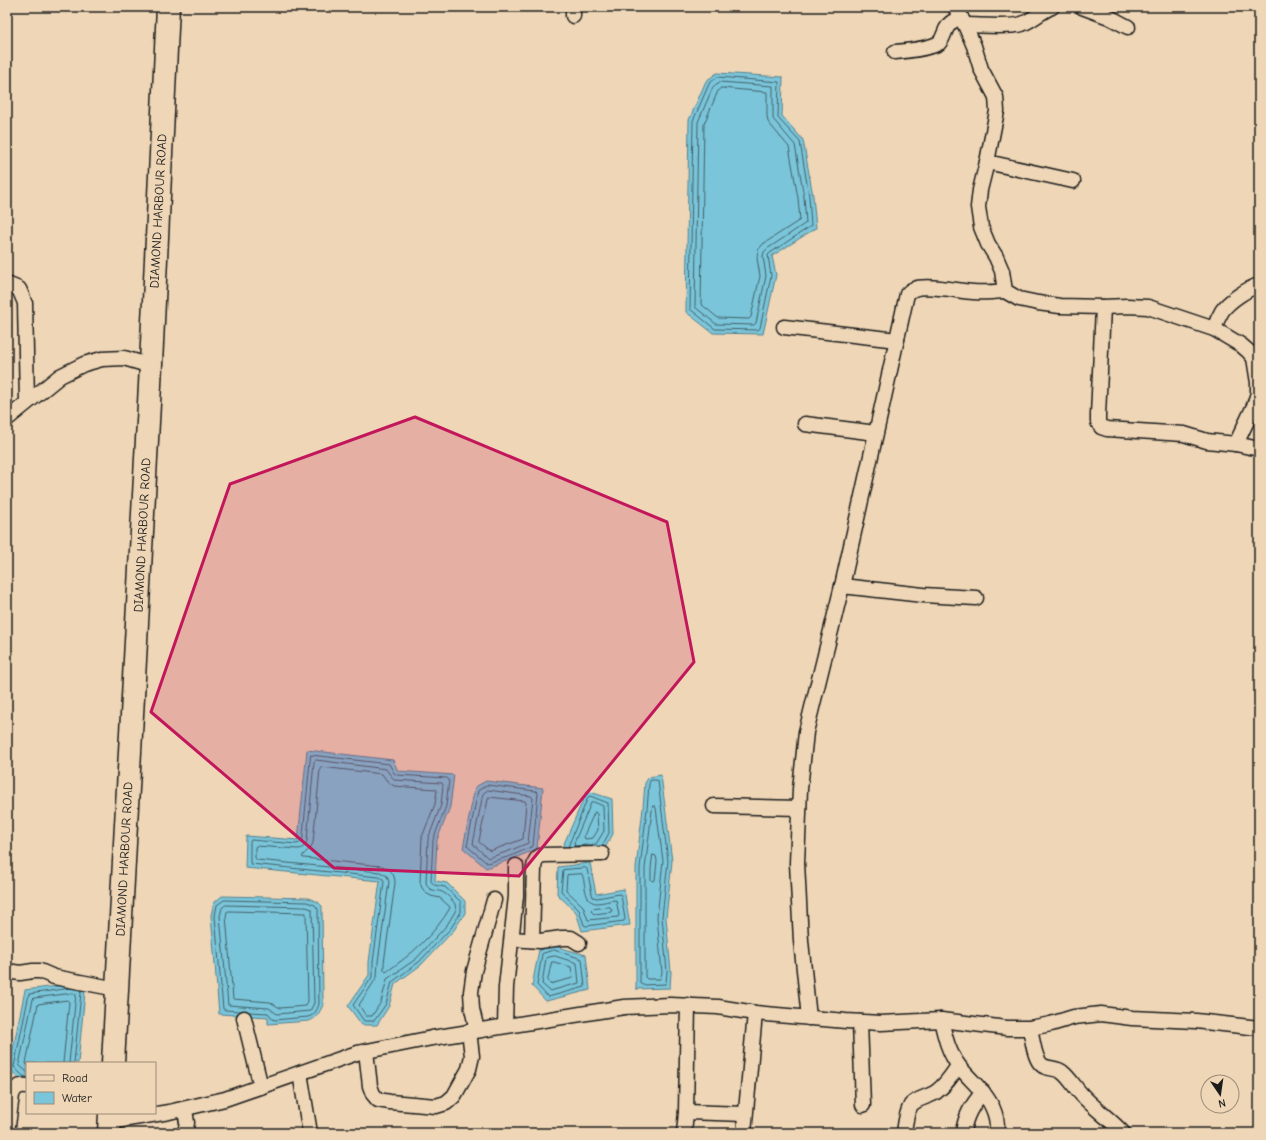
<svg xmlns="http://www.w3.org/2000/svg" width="1266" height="1140" viewBox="0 0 1266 1140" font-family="'Comic Neue',sans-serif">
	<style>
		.water { fill: #7ac5da; stroke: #54818e }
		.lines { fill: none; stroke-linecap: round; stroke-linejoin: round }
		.shore { stroke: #426068; stroke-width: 1 }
		.street-casing { stroke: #1c1c1c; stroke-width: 17 }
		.highway-casing { stroke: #1c1c1c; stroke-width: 25 }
		.street { stroke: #eed6b6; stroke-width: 14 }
		.highway { stroke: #eed6b6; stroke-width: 22 }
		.marked { fill: #c2185b; fill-opacity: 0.2; stroke: #c2185b; stroke-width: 3; stroke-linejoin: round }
		.labels { text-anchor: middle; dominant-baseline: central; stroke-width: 3; stroke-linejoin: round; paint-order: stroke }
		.street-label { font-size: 13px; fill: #1c1c1c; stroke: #eed6b6 }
	</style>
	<rect width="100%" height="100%" fill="#eed6b6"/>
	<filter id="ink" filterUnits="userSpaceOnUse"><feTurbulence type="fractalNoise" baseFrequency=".025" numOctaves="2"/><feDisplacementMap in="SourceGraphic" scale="8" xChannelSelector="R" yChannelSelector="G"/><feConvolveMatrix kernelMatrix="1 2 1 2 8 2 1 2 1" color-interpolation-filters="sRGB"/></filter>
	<g filter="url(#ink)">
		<g class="water">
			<path d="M717 73 783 77 782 116 803 140 813 196 816 228 772 256 776 275 763 334 713 333 686 312 689 120 706 81Z"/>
			<path d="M307 750 393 760 398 771 454 775 450 807 437 840 435 881 447 883 465 901V913L454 930 421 965 395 984 389 1006 377 1025H362L348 1006 369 975V962L380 881 245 868 246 836 298 840Z"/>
			<path d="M661 775 672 861 666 918 671 972 670 988 636 989V868L643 808 645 783 649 777Z"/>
			<path d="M486 781 543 788 537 849 512 859 486 868 463 848 475 787Z"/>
			<path d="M587 791 612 799 613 834 602 853 568 855 563 846Z"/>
			<path d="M590 863 596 894 624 889 630 925 582 931 576 912 557 894 558 867Z"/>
			<path d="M222 896 308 898 318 902 322 906 323 1005C319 1013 317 1018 309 1021L268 1024V1017L219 1014 211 915 214 903Z"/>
			<path d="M554 946 586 955 590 990 546 1001 532 986 539 950Z"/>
			<path d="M74 984 82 986 85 992 78 1063H27V1081L21 1080 9 1069 25 990Z"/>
		</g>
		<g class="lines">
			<g class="shore">
				<path d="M718 77 779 82 778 118 800 142 809 196 811 226 770 253 768 255 771 276 760 328 758 330 715 329 690 309 693 121 709 84Z"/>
				<path d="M720 82 773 86V119L795 145 804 197 806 223 767 249 764 252 763 256 766 276 756 323 754 325 716 324 695 307 698 122 713 87Z"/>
				<path d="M721 88 767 92V116L768 122 789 147 798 198 800 220 763 244 758 250 757 258 760 276 751 317 749 319 718 318 701 304 704 124 718 91Z"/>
				<path d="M311 755 389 764 394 773 397 775 447 778 449 780 446 806 433 840 431 881 434 885 445 887 461 902V912L451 928 419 962 392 982 386 1004 374 1021H364L353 1005 373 976V962L384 882 383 879 379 877 251 864 250 863V842L251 840 297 844 302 842Z"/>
				<path d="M316 760 386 769 391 776 395 780 442 783 443 785 441 805 428 839 426 882C429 894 436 888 444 893 448 895 452 900 455 904L456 910 447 925 416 959 387 979 381 1002 372 1016H366L359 1005 377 977 378 962 389 882 387 876 380 872 257 860 255 858V847L256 846 298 849C303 849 306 845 307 840L314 762Z"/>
				<path d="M321 767 382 774 387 781 394 786 435 789 437 790 435 804 422 837 420 882 422 888 426 893 431 896 440 898 449 906 450 908C435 934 411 955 386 972L384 970V963L395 883C395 874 390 868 381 866L304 858 302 857C304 852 310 851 313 843L320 769Z"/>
				<path d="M651 780H656L658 781 668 861 662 917 667 972 666 982 665 984 642 985 640 983V868L647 809 649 784Z"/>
				<path d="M487 785 536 791 538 793 533 846 511 856 487 863 467 846 478 791Z"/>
				<path d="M488 790 531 796 533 798 528 843 509 851 488 858 473 844 483 794Z"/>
				<path d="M489 797 525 801 526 803 523 839 490 851 479 842Z"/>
				<path d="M594 802 603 806 604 831 596 844 575 846 574 843 591 803Z"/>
				<path d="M653 806H655L656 808 663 861 657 917 662 973 660 979H647L645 977V869Z"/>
				<path d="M595 812 597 814 598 830 593 838 585 839 584 836Z"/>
				<path d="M568 847 588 797 590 796 608 803 609 833 602 846"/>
				<path d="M653 855 656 856 657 861 655 880 653 881 651 880V869Z"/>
				<path d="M586 868 587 869 592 894 593 897 597 898 619 894 621 895 625 919 624 921 586 926 584 925 579 910 561 891 563 870Z"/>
				<path d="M582 874C586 882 583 903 597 903 603 903 610 900 616 900L619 915 618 917 588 920 583 906 566 890 567 875Z"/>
				<path d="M226 905 306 907 312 909 314 1003 310 1011 277 1014 269 1008 228 1005 220 916 222 908Z"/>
				<path d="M610 907 612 910 611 912 594 914 591 911 593 909Z"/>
				<path d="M229 911 306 913 308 1001 306 1006 280 1008 270 1002 233 999 226 916 227 912Z"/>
				<path d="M554 950 582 959 585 987 548 997 537 985 542 954Z"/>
				<path d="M555 956 577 963 579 983 550 991 542 984 546 958Z"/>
				<path d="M552 962H554L571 967 573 978 550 984 548 980Z"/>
				<path d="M240 1011 225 1010 223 1009 215 916 217 905 224 900 307 902 315 905 318 909 319 1004C317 1010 315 1015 308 1017L274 1020 268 1013 249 1012"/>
				<path d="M74 1063 81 993 80 990"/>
				<path d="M27 1065 26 1063 38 1004 67 1000 69 1002 63 1063"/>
				<path d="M27 1072 19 1065 33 999 34 998 73 993 76 994 69 1063"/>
				<path d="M27 1077 23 1076 14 1067 29 994 71 988"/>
			</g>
			<g class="street-casing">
				<g id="street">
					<path d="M573 7V16"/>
					<path d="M955 7 965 25 974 46 981 69 996 97 997 111 987 162 980 190 978 207 981 227 988 244 996 257 1002 271 1005 291 1019 299 1038 303 1060 306 1103 307 1127 306 1148 307 1214 329 1241 345 1248 351 1254 358 1258 383V393L1254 406 1236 444"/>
					<path d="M1082 7 1109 17 1128 27"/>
					<path d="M965 25C980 25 1009 28 1022 24 1033 20 1041 11 1052 7"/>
					<path d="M895 52C906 51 930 48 939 43 944 38 944 31 948 26 950 22 957 19 961 17"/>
					<path d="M987 162 1073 181"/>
					<path d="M7 284 19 289 25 303 27 402"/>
					<path d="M1103 307 1098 415V422L1101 427 1107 429 1184 434 1207 441 1236 444 1259 449"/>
					<path d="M784 327 897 340"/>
					<path d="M1214 329C1216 323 1219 316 1222 311 1229 301 1247 289 1259 285"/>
					<path d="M7 419 60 376 84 364 102 359 124 358 151 366"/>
					<path d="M805 424 876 433"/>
					<path d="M842 586 923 595 976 598"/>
					<path d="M714 806 799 808"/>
					<path d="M512 939 540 941 562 938H571L579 943"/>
					<path d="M532 940 534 868C535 861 536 857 543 855L602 854"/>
					<path d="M7 971 20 973 33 971H40L54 977 117 989"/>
					<path d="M244 1018 261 1087"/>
					<path d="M809 1018 801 941 797 863 800 789 806 732 842 586 907 294C909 292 911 290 914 289 926 284 959 291 973 292 984 293 994 292 1005 291"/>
					<path d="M941 1020C945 1036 948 1052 959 1066 972 1083 991 1095 996 1118 997 1123 997 1128 998 1133"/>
					<path d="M860 1022 863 1105"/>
					<path d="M505 1025 506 987 516 896V866"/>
					<path d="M1030 1028C1032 1037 1034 1056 1040 1063 1045 1070 1056 1067 1062 1072 1070 1078 1075 1088 1082 1095 1095 1109 1110 1119 1123 1133"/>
					<path d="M477 1030 472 1009 471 992 474 971 494 900"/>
					<path d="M366 1051 370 1086 373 1094 378 1100 390 1102 436 1106 446 1103 454 1096 469 1069 472 1056 469 1031"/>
					<path d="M300 1073 310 1133"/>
					<path d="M185 1109 187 1123 185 1133"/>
					<path d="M686 1112 745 1114"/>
					<path d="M110 1122 169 1112 225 1099 357 1053 432 1038 624 1007 670 1005 718 1007 755 1013 846 1021 881 1023 941 1020 1007 1028H1030L1051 1024 1074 1017 1101 1014 1132 1018 1196 1021 1259 1028"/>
					<path d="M7 1133 12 1095C15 1087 19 1085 27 1086"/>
					<path d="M684 1133 686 1112 688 1005"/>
					<path d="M744 1133 755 1013"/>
					<path d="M904 1133C905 1125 906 1113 911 1105 917 1098 929 1097 936 1092 946 1085 952 1075 958 1066"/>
					<path d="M963 1133C965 1116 972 1105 983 1092"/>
				</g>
			</g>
			<g class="highway-casing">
				<g id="highway">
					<path d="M113 1063 150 385 168 7"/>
					<path d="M109 1133 110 1113"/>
				</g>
			</g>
			<use href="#street" class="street"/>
			<use href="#highway" class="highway"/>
		</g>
	</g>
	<path class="marked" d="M415 417 667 522 694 662 519 876 334 868 151 712 230 484Z"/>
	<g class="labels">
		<g class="street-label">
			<text transform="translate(158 211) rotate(-87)">DIAMOND HARBOUR ROAD</text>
			<text transform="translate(142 535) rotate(-87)">DIAMOND HARBOUR ROAD</text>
			<text transform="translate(124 859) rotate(-87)">DIAMOND HARBOUR ROAD</text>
		</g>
	</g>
	<rect width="1266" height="1140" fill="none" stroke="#eed6b6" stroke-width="24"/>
	<rect x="12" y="12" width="1242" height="1116" fill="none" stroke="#1c1c1c" stroke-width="1.5" filter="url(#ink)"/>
	<rect x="26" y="1062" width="130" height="52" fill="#eed6b6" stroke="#9a8c78"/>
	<rect x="34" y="1075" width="20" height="6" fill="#eed6b6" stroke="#9a8c78"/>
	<text x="62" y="1082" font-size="12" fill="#1c1c1c">Road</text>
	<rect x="34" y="1092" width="20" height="12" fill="#7ac5da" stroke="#9a8c78"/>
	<text x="62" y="1102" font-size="12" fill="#1c1c1c">Water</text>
	<g transform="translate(1220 1094) rotate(167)"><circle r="19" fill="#eed6b6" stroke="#9a8c78"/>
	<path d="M0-3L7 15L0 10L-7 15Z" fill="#1c1c1c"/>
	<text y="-6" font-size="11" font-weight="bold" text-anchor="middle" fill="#1c1c1c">N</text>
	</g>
</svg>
